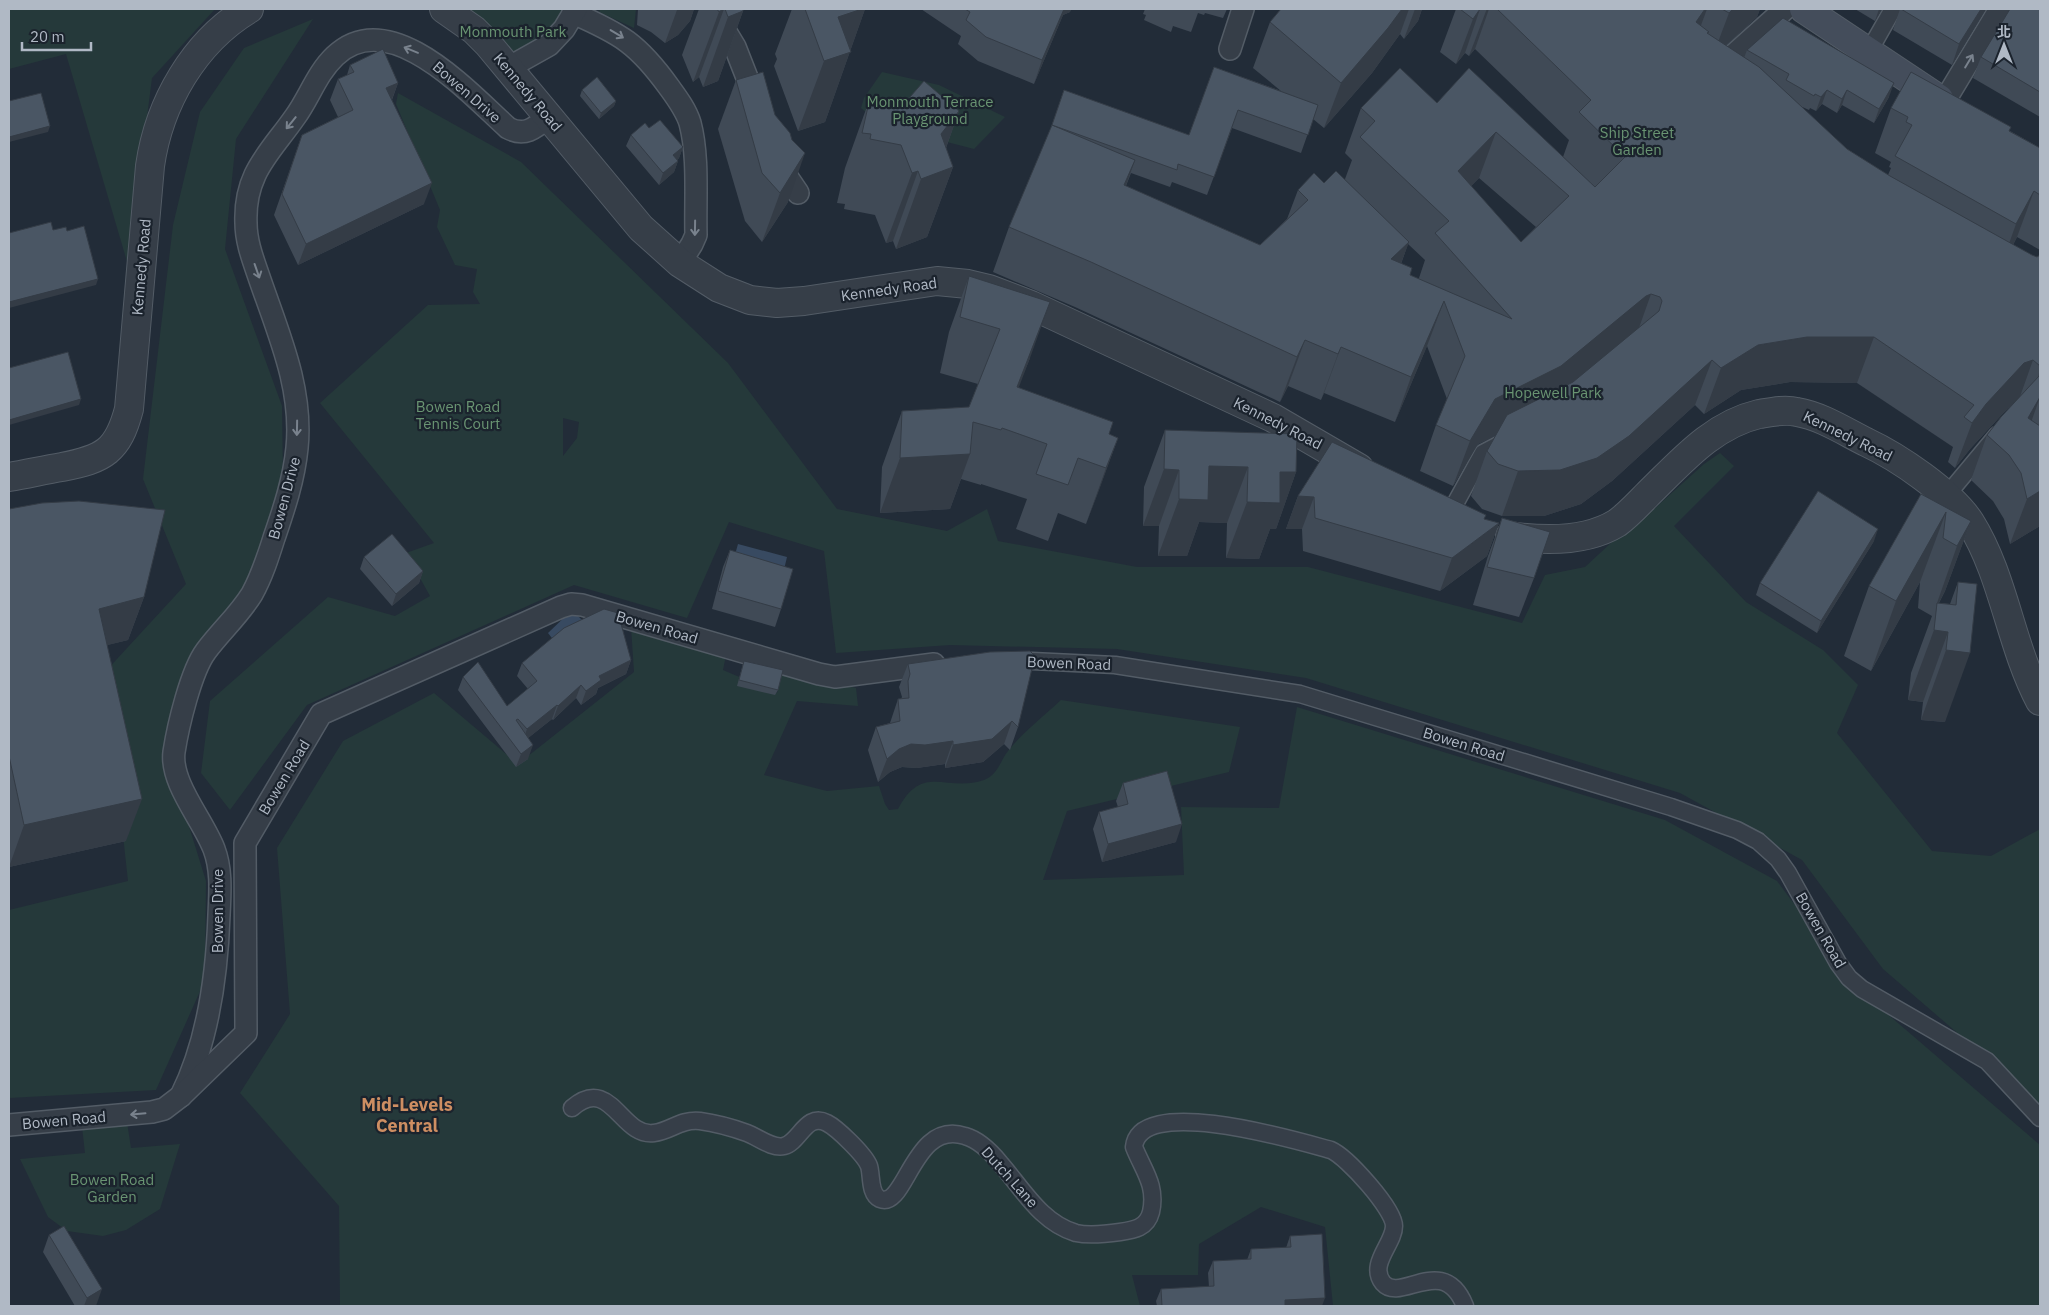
<svg xmlns="http://www.w3.org/2000/svg" width="2049" height="1315" viewBox="0 0 2049 1315" font-family="'IBM Plex Sans','Noto Sans TC',sans-serif">
	<style>
		.green { fill: #25393a; fill-rule: evenodd }
		.water { fill: #384a61 }
		.lines { fill: none; stroke-linecap: round; stroke-linejoin: round }
		.pedestrian-casing { stroke: #535c66; stroke-width: 19 }
		.minor-casing { stroke: #535c66; stroke-width: 24 }
		.tertiary-casing { stroke: #535c66; stroke-width: 30 }
		.secondary-casing { stroke: #535c66; stroke-width: 30 }
		.pedestrian { stroke: #363e48; stroke-width: 16 }
		.minor { stroke: #363e48; stroke-width: 21 }
		.tertiary { stroke: #363e48; stroke-width: 28 }
		.secondary { stroke: #444d5b; stroke-width: 28 }
		.wall { fill: #404a56; fill-rule: evenodd }
		.shaded-wall { fill: #343c46 }
		.building { fill: #4a5664; stroke: #343c46; fill-rule: evenodd }
		.oneway { stroke: #79828d }
		.labels { text-anchor: middle; dominant-baseline: central; stroke-width: 4.5; stroke-linejoin: round; paint-order: stroke }
		.park-label { font-size: 15px; fill: #699472; stroke: #1b232d }
		.street-label { font-size: 15px; fill: #b0b9c5; stroke: #1b232d }
		.quarter-label { font-size: 18px; font-weight: bold; fill: #ce8e62; stroke: #1b232d }
	</style>
	<rect width="100%" height="100%" fill="#222c38"/>
	<g class="green">
		<path d="M9 9H215L152 78 128 265 66 54 9 69Z"/>
		<path d="M459 9H570L558 27 509 59Z"/>
		<path d="M600 9H636L634 28 599 12Z"/>
		<path d="M313 19 236 139 225 249 282 406 283 477 249 590 165 749 206 881 205 980 156 1090 9 1098V910L128 881 105 672 186 584 143 479 173 225 200 112 244 48Z"/>
		<path d="M882 72 939 85 1005 117 974 149 881 125 861 108 864 98Z"/>
		<path d="M398 93 521 162 728 363 837 509 947 531 987 509 998 541 1137 567H1308L1522 623 1545 575 1585 567 1613 541 1654 509 1704 464 1720 453 1734 466 1674 526 1746 602 1823 650 1858 685 1837 733 1932 851 1991 856 2040 829V1104L1883 969 1802 860 1680 793 1306 678 1117 649 950 645 836 653 824 551 729 522 687 618 574 585 307 705 230 810 201 773 210 701 328 597 395 616 430 596 406 553 434 543 320 403 428 305 480 304 473 292 477 269 455 265 437 227 440 210 396 104ZM563 418 579 422 577 438 563 456Z"/>
		<path d="M631 627 726 655 723 670 777 693 783 669 856 688 858 706 797 701 764 775 827 791 879 786 885 804 889 810 898 809C923 762 946 793 984 780 998 775 1000 761 1008 751 1023 732 1044 716 1061 700L1240 727 1229 772 1067 811 1043 880 1184 875 1181 807 1279 808 1297 707 1665 820 1777 881 1856 987 2040 1145V1306H1333L1325 1227 1261 1207 1199 1244 1198 1275H1132L1140 1306H340L339 1206 240 1093 290 1014 277 848 343 741 434 693 518 764 634 672Z"/>
		<path d="M127 1122 131 1148 180 1144 160 1209 126 1230 103 1236 67 1231 48 1217 20 1159 85 1153 82 1127Z"/>
	</g>
	<g class="water">
		<path d="M738 544 787 557 782 578 732 565Z"/>
		<path d="M572 610 582 620 555 642 548 633Z"/>
	</g>
	<g class="lines">
		<g class="pedestrian-casing">
			<g id="pedestrian">
				<path d="M1868 53 1893 9"/>
				<path d="M1947 495 1997 435"/>
				<path d="M1450 513 1483 453 1506 441"/>
				<path d="M1032 661 1115 665 1300 694 1671 807 1737 830 1758 841 1778 859 1788 873 1838 963 1849 978 1862 989 1987 1061 2040 1118"/>
				<path d="M572 1108C611 1074 621 1138 654 1133 671 1131 680 1119 700 1121 715 1123 733 1128 747 1133 758 1137 772 1149 784 1146 800 1142 806 1112 827 1123 837 1128 865 1155 869 1166 872 1175 869 1194 880 1199 906 1210 913 1119 965 1136 979 1140 991 1152 1000 1163 1022 1188 1041 1223 1076 1233 1090 1236 1106 1234 1120 1232 1134 1230 1147 1228 1151 1212 1157 1185 1143 1170 1134 1147 1139 1093 1301 1142 1331 1150 1347 1157 1394 1209 1394 1226 1394 1244 1368 1264 1383 1283 1401 1304 1443 1252 1465 1306"/>
			</g>
		</g>
		<g class="minor-casing">
			<g id="minor">
				<path d="M712 9 735 47 757 103"/>
				<path d="M573 13C621 34 638 44 669 87 677 98 686 110 690 123 699 157 695 200 696 235L692 244 680 263"/>
				<path d="M1230 49 1243 9"/>
				<path d="M1729 59 1785 9"/>
				<path d="M508 68 549 45 564 29 576 9"/>
				<path d="M1944 102 2000 9"/>
				<path d="M777 162 798 193"/>
				<path d="M181 1096C208 1042 217 974 219 915 220 893 222 870 214 849 203 820 170 783 174 752 178 726 191 671 206 651 221 631 239 615 252 594 262 576 268 557 274 538 284 509 294 479 297 448 303 389 279 335 260 280 254 262 246 243 246 223 244 173 270 153 295 117 309 98 317 73 335 56 390 4 469 93 508 128 525 137 535 128 548 117"/>
				<path d="M9 1125 152 1112 164 1109 181 1096 246 1033 245 843 321 714 561 607 571 604 582 605 819 674 835 677 934 664"/>
			</g>
		</g>
		<g class="tertiary-casing">
			<g id="tertiary">
				<path d="M444 9 474 30 488 44 641 228 680 263 719 288 750 300 777 303 804 301 937 281 968 284 989 289 1031 305 1273 418 1359 468"/>
				<path d="M9 477C27 474 44 470 62 467 104 459 118 451 129 409L150 166C159 103 194 42 249 9"/>
				<path d="M1510 536C1544 541 1586 542 1617 523 1628 515 1638 504 1647 495 1681 462 1712 425 1759 414 1771 412 1785 409 1797 412 1821 416 1844 431 1866 442 1898 457 1950 492 1970 522 2004 576 2010 644 2040 701"/>
			</g>
		</g>
		<g class="secondary-casing">
			<path id="secondary" d="M1804 9 1939 99"/>
		</g>
		<use href="#pedestrian" class="pedestrian"/>
		<use href="#minor" class="minor"/>
		<use href="#tertiary" class="tertiary"/>
		<use href="#secondary" class="secondary"/>
	</g>
	<g class="wall">
		<path d="M638 9H694L690 21 678 35 665 43 651 32 637 25Z"/>
		<path d="M699 9H743V11L718 81 703 87 699 77 693 82 682 55Z"/>
		<path d="M792 9H865L825 122 798 131 774 66 777 59 775 54Z"/>
		<path d="M921 9H1071L1070 12 1063 15 1034 84 978 61 958 44 961 36Z"/>
		<path d="M1145 9H1227L1223 18 1205 13 1204 15 1198 13 1191 32 1173 26 1171 32 1144 20 1146 15 1143 14Z"/>
		<path d="M1281 9H1422L1418 21 1404 39 1400 34 1372 73 1324 128 1313 119 1301 153 1232 128 1207 195 1172 182 1170 187 1131 173 1126 186 1260 245 1287 219 1298 190 1324 183 1345 179 1352 160 1345 153 1361 108 1437 103 1563 157 1569 140 1475 49 1469 56 1465 53 1456 64 1440 52 1456 9H1760L1757 17 1726 46 1744 58 1747 50 1889 97 1874 123 1842 105 1837 113 1822 104 1816 111 1810 108 1809 110 1800 106 1847 149 1888 175 1891 168 1889 167 1891 162 1875 153 1891 108 2010 131 2040 148V250L2017 237 2013 245 2032 255 2037 257 2040 255V526L2010 544 2004 519 1993 501 1971 480 1987 435 2010 407 2008 408 1970 449 1955 468 1948 462 1953 447 1857 383 1790 382 1741 390 1704 414 1695 405 1612 481 1581 504 1544 516H1502L1482 509 1471 496 1487 451 1495 436 1478 444 1453 486 1420 471 1436 425 1447 399 1427 346 1395 422 1324 393 1321 400 1288 386 1280 402 1075 307 993 272 1009 227 1047 139 1064 90 1189 135 1214 67 1281 91 1253 68 1270 22ZM1479 178 1536 227 1521 242 1471 186ZM1408 244 1425 260 1419 278V279L1410 275 1401 264Z"/>
		<path d="M1855 9H1882L1875 21Z"/>
		<path d="M1900 9H1986L1952 65 1893 30Z"/>
		<path d="M2040 9V117L1973 78 1981 57Z"/>
		<path d="M350 65 398 83 392 100 424 204 298 265 274 215 302 135 338 117 330 100 338 79 347 75Z"/>
		<path d="M736 80 775 115 788 202 762 242 745 221 718 129Z"/>
		<path d="M582 90 616 101 614 106 599 119 580 96Z"/>
		<path d="M870 98 903 105 959 111 946 148 953 167 927 237 896 249 893 241 886 243 875 215 844 209 845 204 837 203 845 168Z"/>
		<path d="M649 128 683 147 679 158 677 160 678 161 674 172 659 185 626 146 631 135Z"/>
		<path d="M969 276 1030 358 1018 387 1109 434 1118 438 1086 524 1058 513 1048 541 1016 529 1027 499 981 484V485L961 479 950 509 880 513 882 467 902 411 969 407 978 384 940 373 949 332Z"/>
		<path d="M1165 430 1296 472 1276 529H1270L1259 559 1226 558 1227 523 1199 522 1187 556H1158L1159 526H1143L1144 487Z"/>
		<path d="M1332 442 1484 519 1499 523 1487 556 1440 591 1303 551 1302 529H1286L1298 496Z"/>
		<path d="M1921 494 1971 521 1945 591 1939 603 1950 604 1958 582 1945 722 1921 720 1923 702 1908 700 1911 673 1932 616 1918 608 1920 582 1871 671 1844 656 1869 586Z"/>
		<path d="M9 509 144 597 128 640 107 645 126 841 9 867Z"/>
		<path d="M1502 518 1534 578 1519 617 1473 605 1488 556Z"/>
		<path d="M1874 541 1817 633 1756 595 1760 583Z"/>
		<path d="M730 550 781 609 775 627 712 609 723 567Z"/>
		<path d="M364 557 423 571 419 583 392 606 360 569Z"/>
		<path d="M990 652 1018 727 1010 750 1004 744 983 762 945 768V764L917 768 902 767 890 772 878 782 868 750 876 727 890 723 898 699H901L902 697 899 687 908 664Z"/>
		<path d="M631 660 626 674 598 688 596 694 581 705 576 698 553 720 552 719 528 738V759L516 767 458 690 463 677 507 706 528 689 517 676 522 663Z"/>
		<path d="M744 661 778 690 775 695 737 686Z"/>
		<path d="M1123 783 1176 842 1102 862 1093 829 1099 812 1118 807 1116 801Z"/>
		<path d="M49 1235 96 1306H75L43 1252Z"/>
		<path d="M1290 1236 1322 1306H1157L1156 1301 1161 1289 1209 1287 1208 1273 1213 1261 1247 1260 1251 1249 1286 1248Z"/>
	</g>
	<g class="shaded-wall">
		<path d="M679 9H694L690 21 678 35 665 43 677 10Z"/>
		<path d="M723 9H724L699 77 693 82 719 12Z"/>
		<path d="M862 9H865L825 122 798 131 824 61 838 17Z"/>
		<path d="M1064 9H1071L1070 12 1063 15 1034 84 1042 60Z"/>
		<path d="M1402 9H1409L1400 34 1372 73 1324 128 1341 83Z"/>
		<path d="M1415 9H1422L1418 21 1404 39Z"/>
		<path d="M1480 9 1465 53 1456 64 1473 19Z"/>
		<path d="M1487 9H1489L1475 49 1469 56 1486 11Z"/>
		<path d="M1705 9H1707L1693 47 1696 22Z"/>
		<path d="M1733 9H1760L1757 17 1712 58 1729 13Z"/>
		<path d="M1879 9H1882L1875 21Z"/>
		<path d="M1981 9H1986L1952 65 1959 44Z"/>
		<path d="M743 11 718 81 703 87 728 17Z"/>
		<path d="M398 83 390 104 386 88Z"/>
		<path d="M1894 83 1889 97 1874 123 1879 109Z"/>
		<path d="M1827 90 1822 104 1816 111 1821 97Z"/>
		<path d="M1847 90 1842 105 1837 113 1842 99Z"/>
		<path d="M616 101 614 106 599 119 601 113Z"/>
		<path d="M959 111 937 173 953 167 927 237 896 249 921 179 941 134Z"/>
		<path d="M50 126 48 132 9 142V137Z"/>
		<path d="M1496 132 1479 178 1443 215 1458 171Z"/>
		<path d="M683 147 679 158 669 167 673 155Z"/>
		<path d="M805 153 788 202 762 242 780 193Z"/>
		<path d="M1135 160 1119 205 1124 185Z"/>
		<path d="M678 161 674 172 659 185 663 173Z"/>
		<path d="M918 171 893 241 886 243 912 173Z"/>
		<path d="M432 183 424 204 298 265 306 244Z"/>
		<path d="M2034 191 2017 237 2000 269 2016 224Z"/>
		<path d="M1409 242 1392 287 1391 259Z"/>
		<path d="M98 279 96 285 9 308V302Z"/>
		<path d="M1651 294 1635 339 1545 412 1478 444 1453 486 1470 441 1495 399 1646 296Z"/>
		<path d="M1444 301 1427 346 1395 422 1411 377Z"/>
		<path d="M1050 302 1030 358 1003 429 1017 387Z"/>
		<path d="M1807 337H1874L1857 383 1790 382 1741 390 1704 414 1721 368 1758 345Z"/>
		<path d="M1305 340 1288 386 1280 402 1297 357Z"/>
		<path d="M1341 347 1324 393 1321 400 1338 354Z"/>
		<path d="M1712 360 1695 405 1612 481 1581 504 1544 516H1502L1518 471Z"/>
		<path d="M2033 360 2017 405 2008 408 1970 449 1955 468 1972 423 1986 404 2024 363Z"/>
		<path d="M2040 397 2024 442 2028 418Z"/>
		<path d="M81 399 79 405 9 425V420Z"/>
		<path d="M1118 438 1098 493 1086 524 1106 468Z"/>
		<path d="M970 454 950 509 880 513 900 458Z"/>
		<path d="M1209 466 1248 467 1227 523 1199 522 1187 556H1158L1179 499Z"/>
		<path d="M1164 469 1179 470 1159 526H1143Z"/>
		<path d="M1280 472H1296L1276 529H1270L1259 559 1226 558 1247 502Z"/>
		<path d="M2040 491V526L2010 544 2027 499Z"/>
		<path d="M1298 496 1314 497 1302 529H1286Z"/>
		<path d="M1946 512 1920 582 1871 671 1896 601Z"/>
		<path d="M1971 521 1945 591 1936 608 1937 603 1957 546Z"/>
		<path d="M1499 523 1487 556 1440 591 1452 558Z"/>
		<path d="M1878 529 1874 541 1817 633 1821 621Z"/>
		<path d="M423 571 419 583 392 606 396 594Z"/>
		<path d="M144 597 128 640 84 651 99 609Z"/>
		<path d="M1934 630 1948 632 1923 702 1908 700Z"/>
		<path d="M1946 650 1970 653 1945 722 1921 720Z"/>
		<path d="M631 660 626 674 598 688 596 694 581 705 586 691 599 676Z"/>
		<path d="M581 685 576 698 553 720 558 706Z"/>
		<path d="M557 705 552 719 522 743 527 729Z"/>
		<path d="M1012 721 1004 744 983 762 945 768 953 745Z"/>
		<path d="M953 741 945 764 917 768 902 767 890 772 878 782 887 759 899 749 911 744Z"/>
		<path d="M533 745 528 759 516 767 521 754Z"/>
		<path d="M142 799 126 841 9 867 24 825Z"/>
		<path d="M1182 824 1176 842 1102 862 1108 844Z"/>
		<path d="M102 1289 96 1306H84L87 1298Z"/>
		<path d="M1325 1298 1322 1306H1283L1285 1300Z"/>
	</g>
	<g class="building">
		<path d="M717 9H723L719 12Z"/>
		<path d="M725 9H743V11L728 17Z"/>
		<path d="M805 9H862L838 17 851 52 824 61Z"/>
		<path d="M965 9H1064L1042 60 986 37 966 20 970 12Z"/>
		<path d="M1281 9H1402L1388 28 1341 83 1270 22Z"/>
		<path d="M1460 9H1480L1473 19Z"/>
		<path d="M1497 9H1705L1696 22 1709 32 1707 33 1759 67 1847 149 1890 176 2032 255 2037 257 2040 255V366L2033 360 2024 363 1986 404 1972 423 1964 417 1974 405 1874 337H1807L1758 345 1721 368 1712 360 1629 436 1597 458 1560 470 1518 471 1498 464 1487 451 1507 415 1573 382 1659 311 1662 301 1660 297 1651 294 1646 296 1561 366 1495 399 1470 441 1436 425 1465 356 1444 301 1411 377 1341 347 1338 354 1305 340 1297 357 1091 262 1009 227 1052 125 1135 160 1124 185 1260 245 1308 200 1298 190 1314 173 1324 183 1336 171 1409 242 1391 259 1412 268 1410 275 1512 319 1435 233 1449 221 1360 137 1375 121 1361 108 1400 68 1437 103 1469 68 1595 187 1625 157 1579 112 1591 100ZM1496 132 1569 196 1521 242 1458 171Z"/>
		<path d="M1722 9H1733L1729 13Z"/>
		<path d="M1901 9H1981L1959 44Z"/>
		<path d="M2010 9H2040V92L1981 57Z"/>
		<path d="M1783 18 1894 83 1879 109 1847 90 1842 99 1827 90 1821 97 1815 94 1814 96 1786 80 1789 74 1747 50Z"/>
		<path d="M383 49 398 83 386 88 432 183 306 244 282 194 302 135 353 110 338 79 354 72 350 65Z"/>
		<path d="M1214 67 1318 105 1308 135 1238 110 1214 177 1178 164 1177 170 1052 125 1064 90 1189 135Z"/>
		<path d="M763 72 775 115 790 133 792 140 805 153 780 193 762 173 736 80Z"/>
		<path d="M1911 72 2011 127 2009 131 2040 148V195L2034 191 2016 224 1895 156 1912 125 1906 122 1908 117 1891 108Z"/>
		<path d="M597 77 616 101 601 113 582 90Z"/>
		<path d="M924 81 959 111 941 134 953 167 921 179 918 171 912 173 901 145 870 139 871 134 862 133 870 98 903 105Z"/>
		<path d="M41 93 50 126 9 137V101Z"/>
		<path d="M660 120 683 147 673 155 678 161 663 173 631 135 645 123 649 128Z"/>
		<path d="M51 222 53 230 66 227 67 231 84 226 98 279 9 302V233Z"/>
		<path d="M969 276 1050 302 1017 387 1113 422 1109 434 1118 438 1106 468 1078 458 1068 485 1036 474 1047 444 1002 428 1001 430 973 422 970 454 900 458 902 411 969 407 1000 329 960 317Z"/>
		<path d="M68 352 81 399 9 420V368Z"/>
		<path d="M2040 370V397L2028 418 2040 426V491L2027 499 2021 473 2009 455 1987 435 2001 417 2039 376Z"/>
		<path d="M1165 430 1297 434 1296 472H1280V503L1247 502 1248 467 1209 466 1208 500 1179 499V470L1164 469Z"/>
		<path d="M1332 442 1486 515 1484 519 1499 523 1452 558 1315 518 1314 497 1298 496Z"/>
		<path d="M1818 491 1878 529 1821 621 1760 583Z"/>
		<path d="M1921 494 1971 521 1957 546 1943 538 1946 512 1896 601 1869 586Z"/>
		<path d="M79 501 165 510 144 597 99 609 142 799 24 825 9 756V509L42 503Z"/>
		<path d="M1502 518 1550 532 1534 578 1487 567Z"/>
		<path d="M392 534 423 571 396 594 364 557Z"/>
		<path d="M730 550 793 569 781 609 718 591Z"/>
		<path d="M1958 582 1977 584 1970 653 1946 650 1948 632 1934 630 1937 603 1956 605Z"/>
		<path d="M604 609 618 613 631 660 599 676 601 680 586 691 581 685 558 706 557 705 527 729 518 719 516 720 533 745 521 754 463 677 478 662 507 706 537 681 522 663 564 628Z"/>
		<path d="M1030 651 1035 656 1018 727 1012 721 992 739 953 745V741L925 745 911 744 899 749 887 759 876 727 900 721 898 699 909 698 908 681 910 674 908 664 990 652Z"/>
		<path d="M744 661 783 670 778 690 739 680Z"/>
		<path d="M1167 771 1182 824 1108 844 1099 812 1128 804 1123 783Z"/>
		<path d="M64 1226 102 1289 87 1298 49 1235Z"/>
		<path d="M1322 1234 1325 1298 1285 1300V1306H1162L1161 1289 1214 1286 1213 1261 1251 1259V1249L1291 1247 1290 1236Z"/>
	</g>
	<defs><path id="oneway-shaft" d="M-6 0H5M1.5-3L5.5 0L1.5 3" fill="none" stroke-width="1.6" stroke-linecap="round" stroke-linejoin="round" transform="scale(1.25)"/></defs>
	<g class="oneway">
		<use href="#oneway-shaft" transform="translate(617 34) rotate(31)"/>
		<use href="#oneway-shaft" transform="translate(411 50) rotate(-158)"/>
		<use href="#oneway-shaft" transform="translate(1969 61) rotate(-59)"/>
		<use href="#oneway-shaft" transform="translate(291 123) rotate(129)"/>
		<use href="#oneway-shaft" transform="translate(695 228) rotate(91)"/>
		<use href="#oneway-shaft" transform="translate(257 271) rotate(71)"/>
		<use href="#oneway-shaft" transform="translate(297 428) rotate(91)"/>
		<use href="#oneway-shaft" transform="translate(138 1114) rotate(175)"/>
	</g>
	<g class="labels">
		<g class="park-label">
			<text x="513" y="31">Monmouth Park</text>
			<text x="930" y="101">Monmouth Terrace<tspan x="930" dy="17">Playground</tspan></text>
			<text x="1637" y="132">Ship Street<tspan x="1637" dy="17">Garden</tspan></text>
			<text x="1553" y="392">Hopewell Park</text>
			<text x="458" y="406">Bowen Road<tspan x="458" dy="17">Tennis Court</tspan></text>
			<text x="112" y="1179">Bowen Road<tspan x="112" dy="17">Garden</tspan></text>
		</g>
		<g class="street-label">
			<text transform="translate(467 92) rotate(41)">Bowen Drive</text>
			<text transform="translate(528 92) rotate(50)">Kennedy Road</text>
			<text transform="translate(141 267) rotate(-85)">Kennedy Road</text>
			<text transform="translate(889 289) rotate(-8)">Kennedy Road</text>
			<text transform="translate(1278 423) rotate(27)">Kennedy Road</text>
			<text transform="translate(1848 436) rotate(26)">Kennedy Road</text>
			<text transform="translate(284 498) rotate(-75)">Bowen Drive</text>
			<text transform="translate(657 627) rotate(16)">Bowen Road</text>
			<text transform="translate(1069 663) rotate(2)">Bowen Road</text>
			<text transform="translate(1464 744) rotate(17)">Bowen Road</text>
			<text transform="translate(284 777) rotate(-59)">Bowen Road</text>
			<text transform="translate(217 911) rotate(-90)">Bowen Drive</text>
			<text transform="translate(1821 930) rotate(60)">Bowen Road</text>
			<text transform="translate(64 1120) rotate(-5)">Bowen Road</text>
			<text transform="translate(1010 1177) rotate(48)">Dutch Lane</text>
		</g>
		<g class="quarter-label">
			<text x="407" y="1104">Mid-Levels<tspan x="407" dy="21">Central</tspan></text>
		</g>
	</g>
	<rect width="2049" height="1315" fill="none" stroke="#b0b9c5" stroke-width="20"/>
	<g transform="translate(2004 45)" stroke="#1b232d" stroke-width="4" paint-order="stroke">
	<path d="M0-4L9 19L0 12L-9 19Z" fill="#b0b9c5"/>
	<text y="-8" font-size="14" font-weight="bold" text-anchor="middle" fill="#b0b9c5">北</text>
	</g>
	<path d="M22 42v8h69v-8" fill="none" stroke="#b0b9c5" stroke-width="2.5"/>
	<text x="30" y="42" font-size="15" fill="#b0b9c5" stroke="#1b232d" stroke-width="4" paint-order="stroke">20 m</text>
</svg>
